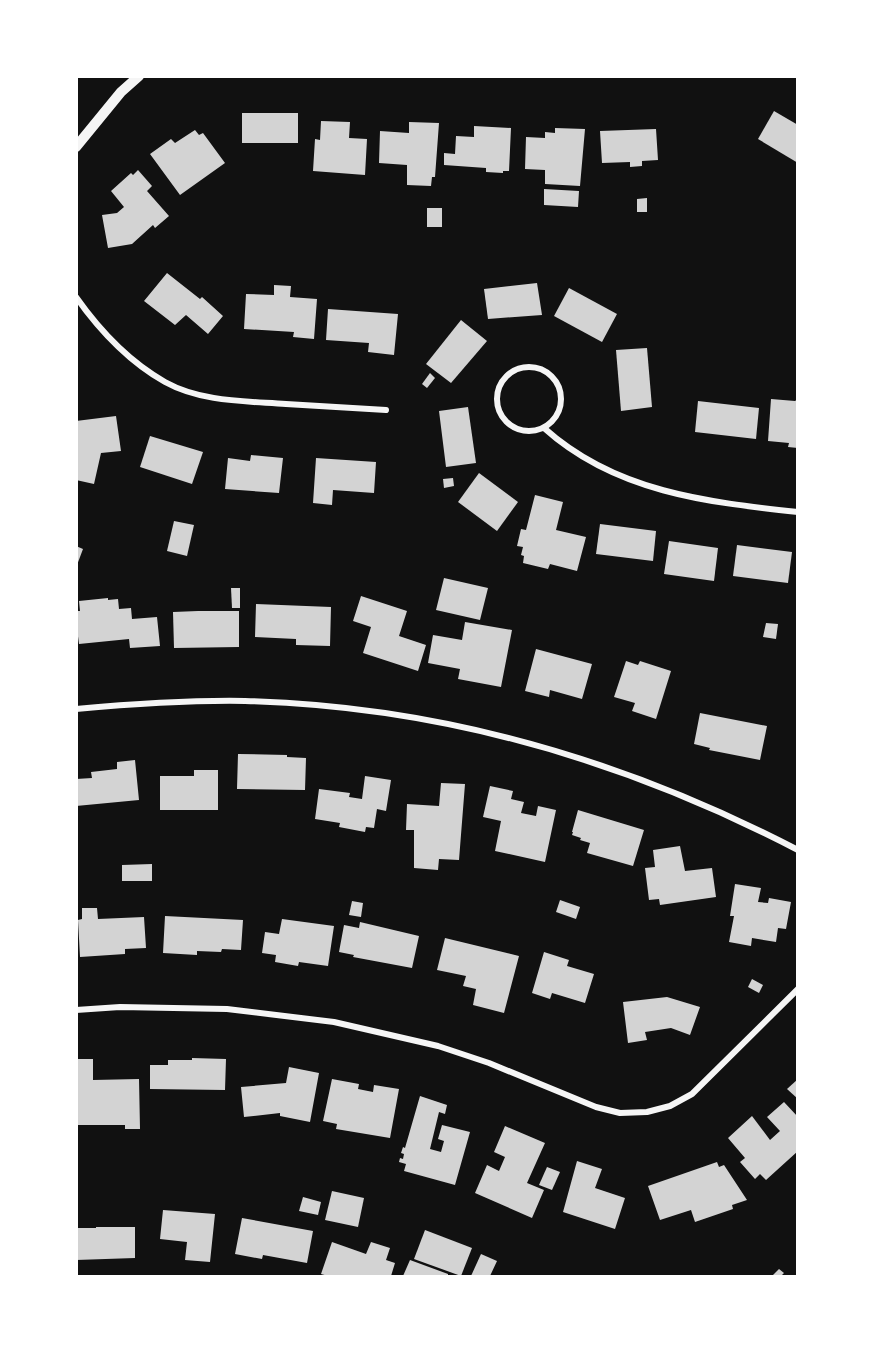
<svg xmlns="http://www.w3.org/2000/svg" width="874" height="1353" viewBox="0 0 874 1353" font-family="Signika,sans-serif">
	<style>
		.building { fill: #d3d3d3 }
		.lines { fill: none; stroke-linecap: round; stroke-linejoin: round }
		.minor { stroke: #f5f5f5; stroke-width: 6 }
		.tertiary { stroke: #f5f5f5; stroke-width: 10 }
	</style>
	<rect width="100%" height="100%" fill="#111"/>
	<g class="building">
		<path d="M774 111 798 125V163L758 139Z"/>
		<rect x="242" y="113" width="56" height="30"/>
		<path d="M321 121 350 122 349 138 367 139 365 175 313 171 315 139 320 140Z"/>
		<path d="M409 122 439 123 435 177H432L431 186 407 185V165L379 163 380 131 409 133Z"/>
		<path d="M474 126 511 128 509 171H503V173L486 172V168L444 165V153L455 154 456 136 474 137Z"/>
		<path d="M555 128 585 129 580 186 545 184V170L525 169 526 137 545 138V132L555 133Z"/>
		<path d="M656 129 658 160 642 161V166L630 167V162L602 163 600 131Z"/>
		<path d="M195 130 199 135 203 133 225 163 180 195 150 154 171 139 175 143Z"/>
		<path d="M138 170 152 186 147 191 169 216 155 228 153 225 132 244 108 248 102 215 117 213 124 207 111 191 131 173 133 175Z"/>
		<path d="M544 189 579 191 578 207 544 205Z"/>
		<path d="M647 198V212H637V199Z"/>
		<rect x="427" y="208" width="15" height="19"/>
		<path d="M167 273 200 299 202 297 223 316 208 334 186 315 175 325 144 301Z"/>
		<path d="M537 283 542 315 488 319 484 289Z"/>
		<path d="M274 285 291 286 290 297 317 299 314 339 293 337 294 332 244 329 246 294 274 295Z"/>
		<path d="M569 288 617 314 602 342 554 316Z"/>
		<path d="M328 309 398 314 394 355 368 352 369 343 326 340Z"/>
		<path d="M461 320 487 341 451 383 426 364Z"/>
		<path d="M647 348 652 407 621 411 616 350Z"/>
		<path d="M430 373 435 378 427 388 422 384Z"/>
		<path d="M771 399 795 401 798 399V448L788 447 789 443 768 441Z"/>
		<path d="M698 401 759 408 756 439 695 432Z"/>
		<path d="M468 407 476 463 446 467 439 411Z"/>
		<path d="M116 416 121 451 101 453 94 484 76 480V421Z"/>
		<path d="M150 436 203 452 192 484 140 467Z"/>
		<path d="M251 455 283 458 279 493 225 489 228 458 250 461Z"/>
		<path d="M316 458 376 462 374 493 333 490 332 505 313 503Z"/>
		<path d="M479 473 518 502 497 531 458 502Z"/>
		<path d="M453 478 454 486 444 488 443 479Z"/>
		<path d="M535 495 563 502 556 530 586 537 577 571 550 564 548 569 523 563 524 556 521 555 523 547 517 546 521 529 526 530Z"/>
		<path d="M174 521 194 525 187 556 167 551Z"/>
		<path d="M600 524 656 531 653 561 596 554Z"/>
		<path d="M669 541 718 548 714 581 664 574Z"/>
		<path d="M737 545 792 552 788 583 733 576Z"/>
		<path d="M76 546 83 549 77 565H76Z"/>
		<path d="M444 578 488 588 480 620 436 610Z"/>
		<path d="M231 588H240V608H232Z"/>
		<path d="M361 596 407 611 399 636 426 645 418 671 363 653 371 627 353 621Z"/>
		<path d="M108 598V600L118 599 119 609 131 608 132 619 157 617 160 646 130 648 129 639 79 644 76 621V611H80L79 601Z"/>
		<path d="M256 604 331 607 330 646 296 645V639L255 637Z"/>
		<path d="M198 611H239V647L174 648 173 612Z"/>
		<path d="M465 622 512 630 501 687 458 679 460 669 428 663 433 635 462 640Z"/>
		<path d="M766 623 778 624 776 639 763 637Z"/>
		<path d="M536 649 592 664 582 699 550 690 549 697 525 691Z"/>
		<path d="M626 661 638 665 640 661 671 671 656 719 632 711 635 703 614 697Z"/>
		<path d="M700 713 767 726 760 760 709 750 710 748 694 744Z"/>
		<path d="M238 754 287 755V757L306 758 305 790 237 789Z"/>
		<path d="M135 760 139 800 76 806V779L92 778 91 772 117 769V762Z"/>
		<path d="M194 770H218V810H160V776H194Z"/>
		<path d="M365 776 391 780 386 811 377 809 374 828 366 827 365 832 339 827 340 823 315 819 319 789 350 793 349 797 362 799Z"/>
		<path d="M441 783 465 784 459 860 439 859 438 870 414 868V830H406L407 804 439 806Z"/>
		<path d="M490 786 513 791 511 799 524 802 521 813 536 816 538 806 556 810 545 862 495 851 501 821 483 817Z"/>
		<path d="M578 810 644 830 633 866 587 853 590 843 580 840 581 838 572 835 573 832H572Z"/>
		<path d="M680 846 685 871 712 868 716 897 660 905 659 899 649 900 645 868 655 867 653 850Z"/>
		<path d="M152 864V881H122V865Z"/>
		<path d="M735 884 761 888 758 902 768 903 769 898 791 902 786 929 778 928 776 942 752 938 751 946 729 942 734 916H730Z"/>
		<path d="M560 900 580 907 576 919 556 912Z"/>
		<path d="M352 901 363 903 361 917 349 915Z"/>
		<path d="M82 908H97L98 919 144 917 146 948 125 949V954L80 957 78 920 82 919Z"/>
		<path d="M165 916 243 920 241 950 222 949 221 952 197 951V955L163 953Z"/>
		<path d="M282 919 334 926 328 966 299 962 298 966 275 962 276 955 262 953 265 932 279 934Z"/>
		<path d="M360 922 419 936 412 968 353 957 354 955 339 952 344 925 359 928Z"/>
		<path d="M445 938 519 956 504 1013 473 1005 476 989 463 986 466 976 437 970Z"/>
		<path d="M544 952 569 960 567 966 594 974 585 1003 552 993 550 999 532 993Z"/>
		<path d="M752 979 763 985 759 993 748 987Z"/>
		<path d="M667 997 700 1007 690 1035 671 1028 645 1032 647 1040 628 1043 623 1002Z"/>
		<path d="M192 1058 226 1059 225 1090 150 1089V1065H168V1060H192Z"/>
		<path d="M76 1059H93V1080L139 1079 140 1129H125V1125H78Z"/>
		<path d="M289 1067 319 1073 310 1122 280 1116V1113L244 1117 241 1087 286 1083Z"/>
		<path d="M332 1079 359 1084 358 1089 373 1092 374 1085 399 1089 390 1138 336 1129 337 1124 323 1121Z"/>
		<path d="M798 1079V1099L787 1089Z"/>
		<path d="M420 1096 447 1105 445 1114 439 1112 430 1149 441 1152 444 1141 438 1139 442 1125 470 1132 455 1185 404 1171 406 1164 399 1162 400 1158 403 1159 404 1154 401 1153 403 1147 405 1148Z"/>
		<path d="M784 1102 798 1117V1151L766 1180 760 1174 755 1179 740 1162 745 1158 728 1138 752 1116 770 1140 780 1131 767 1117Z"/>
		<path d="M505 1126 545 1143 527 1183 544 1190 532 1218 475 1193 487 1165 499 1171 505 1157 494 1152Z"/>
		<path d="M577 1161 602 1169 595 1188 625 1198 615 1229 563 1212Z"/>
		<path d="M717 1162 719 1167 724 1165 747 1200 732 1205 733 1209 695 1222 691 1210 660 1220 648 1186Z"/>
		<path d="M547 1167 560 1172 552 1190 539 1185Z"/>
		<path d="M332 1191 364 1198 358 1227 325 1220Z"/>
		<path d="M303 1197 321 1202 318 1215 299 1211Z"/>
		<path d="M163 1210 215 1214 210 1262 185 1260 187 1242 160 1239Z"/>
		<path d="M242 1218 313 1231 307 1263 263 1255 262 1259 235 1254Z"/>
		<path d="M96 1227H135V1258L76 1260V1228H96Z"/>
		<path d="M425 1230 472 1248 461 1276 414 1259Z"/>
		<path d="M332 1242 366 1254 371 1242 390 1248 386 1260 395 1263 391 1276H328L321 1274Z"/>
		<path d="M481 1254 497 1261 490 1276H471Z"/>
		<path d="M410 1260 448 1274V1276H403Z"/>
		<path d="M779 1269 784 1273 781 1276H775L773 1275Z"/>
	</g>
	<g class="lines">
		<g class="minor">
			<path d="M76 297C100 331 128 361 165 382 201 402 245 401 286 404 319 406 353 408 386 410"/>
			<circle cx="529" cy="399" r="32"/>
			<path d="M544 428C615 492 706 502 798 512"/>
			<path d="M76 709C132 704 188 700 245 701 441 706 625 760 798 850"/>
			<path d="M76 1010 120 1007 227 1009 334 1022 438 1046 489 1063 596 1107 620 1113 647 1112 670 1106 692 1094 798 989"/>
		</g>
		<path class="tertiary" d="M76 147 121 92 139 76"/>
	</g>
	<rect width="874" height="1353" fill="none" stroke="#ffffff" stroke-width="156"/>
</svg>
